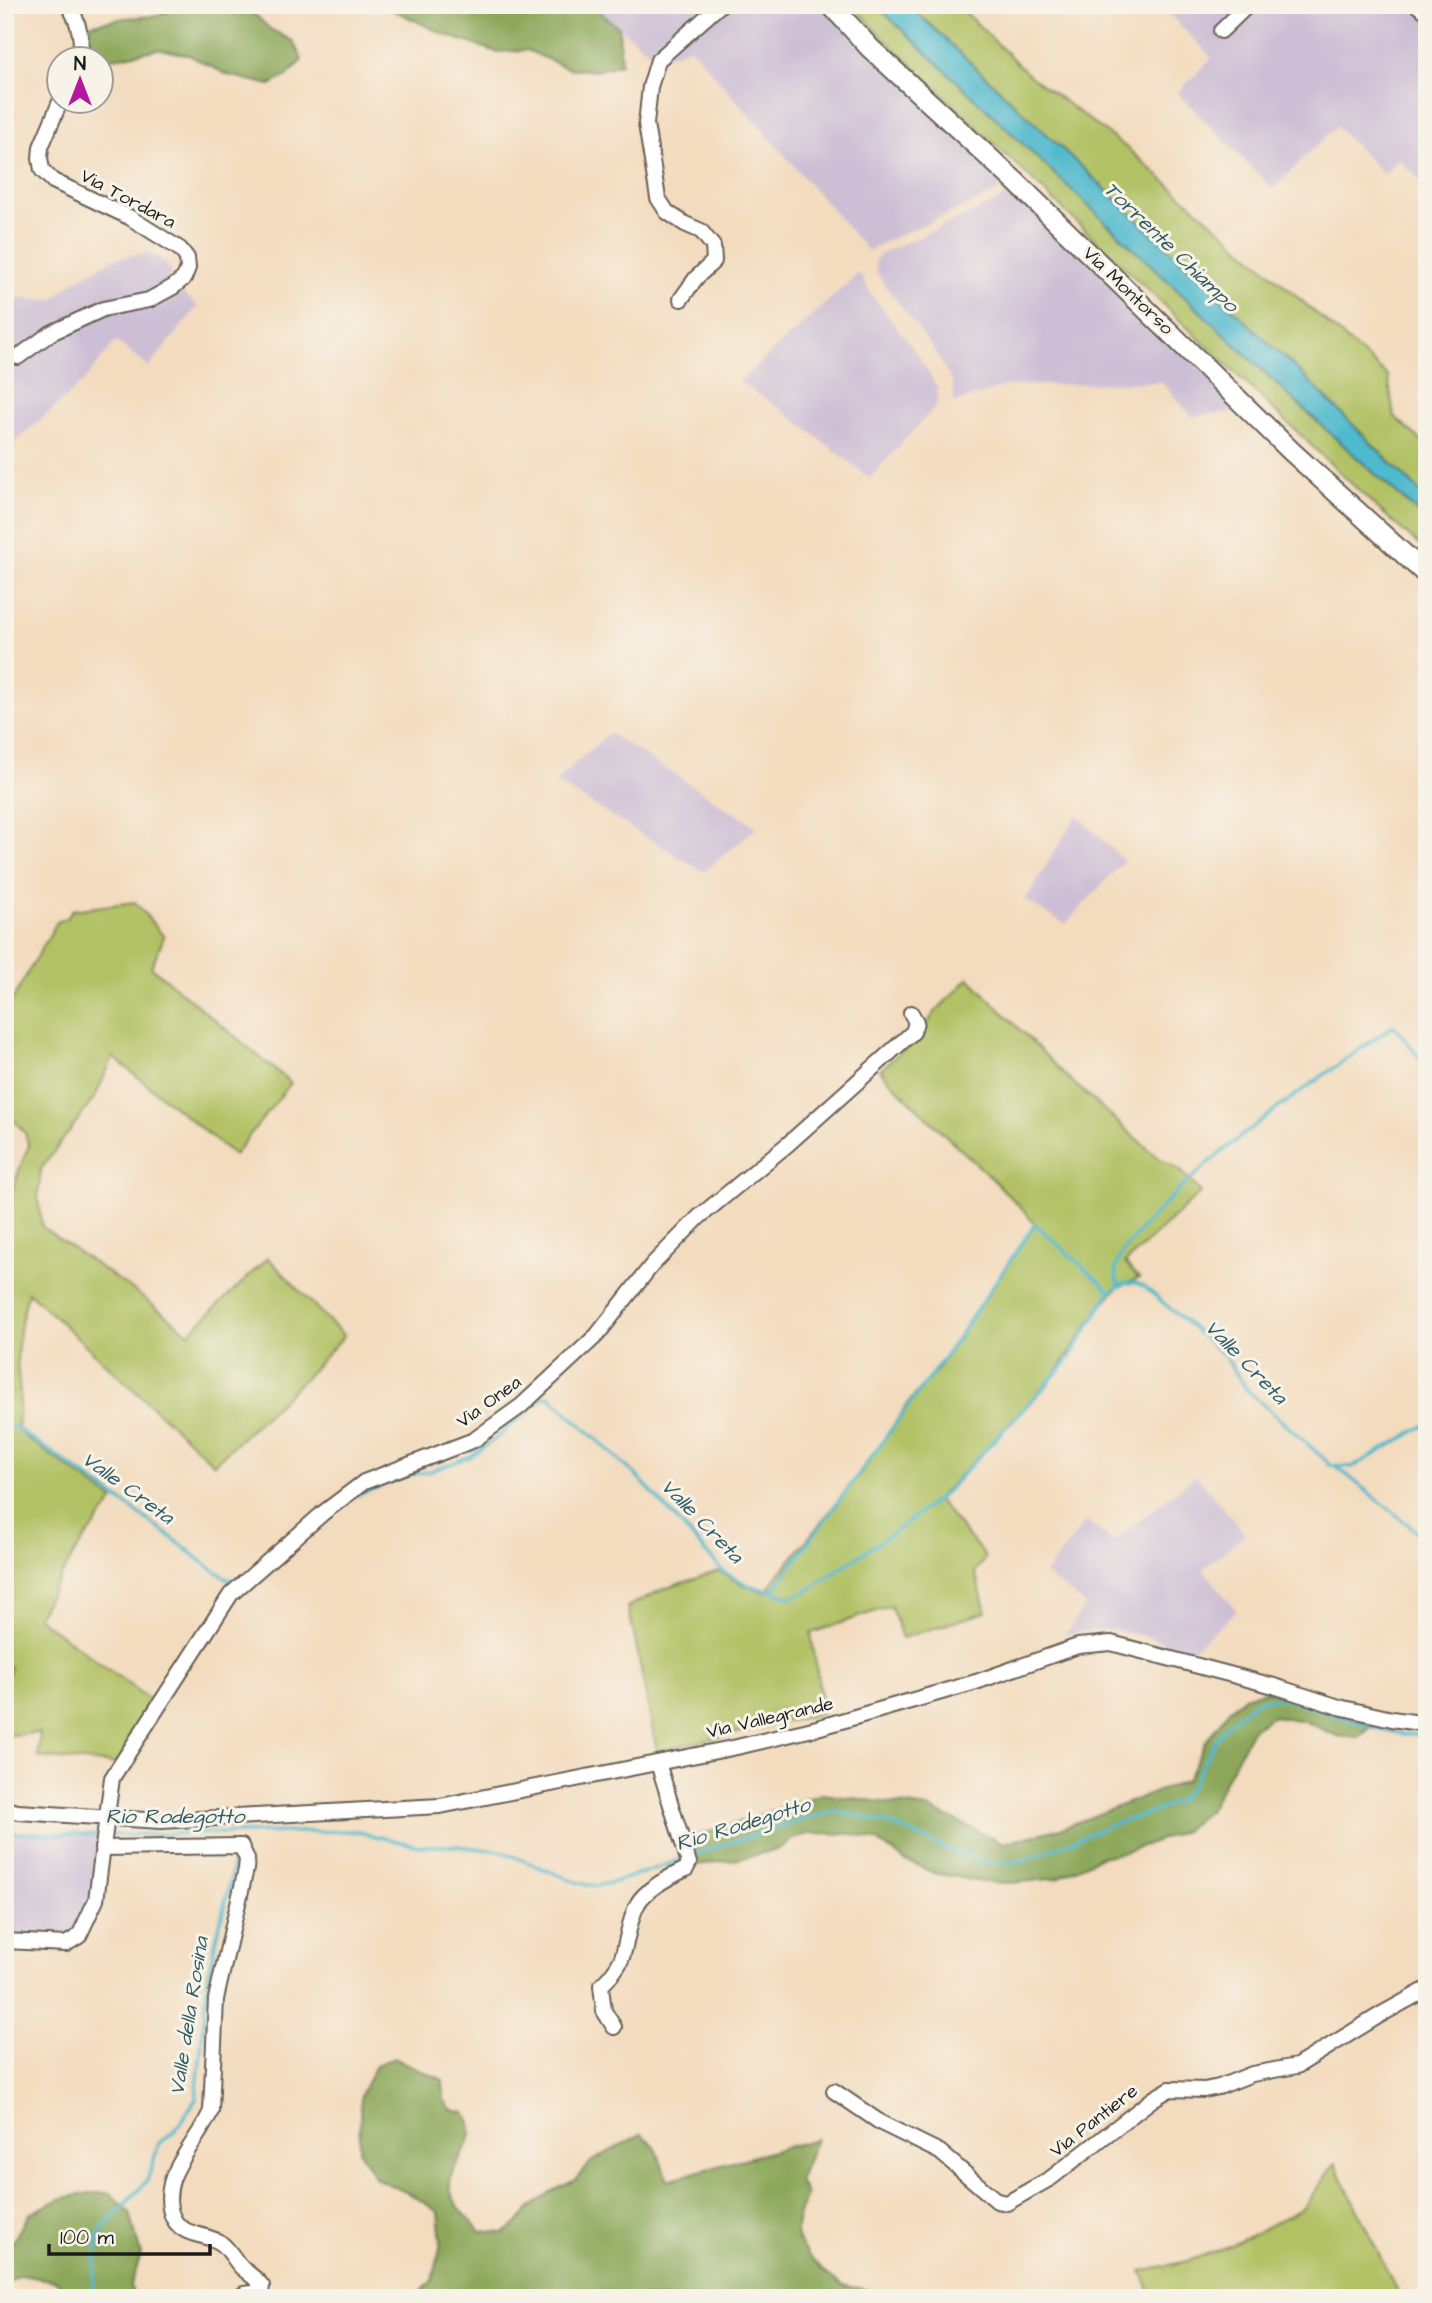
<svg xmlns="http://www.w3.org/2000/svg" width="1432" height="2303" viewBox="0 0 1432 2303" font-family="'Architects Daughter',sans-serif">
	<style>
		.industrial { fill: #ccbed4 }
		.green { fill: #b1c164; stroke: #666e40; stroke-width: 2 }
		.forest { fill: #8ca75a; stroke: #54623b; stroke-width: 2 }
		.water { fill: #4fb9cd; stroke: #366a74; stroke-width: 2 }
		.lines { fill: none; stroke-linecap: round; stroke-linejoin: round }
		.stream { stroke: #4fb9cd; stroke-width: 3.5 }
		.minor-casing { stroke: #675f55; stroke-width: 18 }
		.major-casing { stroke: #675f55; stroke-width: 23 }
		.minor { stroke: #fff; stroke-width: 14 }
		.major { stroke: #fff; stroke-width: 19 }
		.labels { text-anchor: middle; dominant-baseline: central; stroke-width: 6; stroke-linejoin: round; paint-order: stroke }
		.street-label { font-size: 19px; fill: #1c1c1c; stroke: #f7f3e8 }
		.water-label { font-size: 21px; font-style: italic; fill: #305b63; stroke: #f7f3e8 }
	</style>
	<rect width="100%" height="100%" fill="#f7f3e8"/>
	<filter id="ink" filterUnits="userSpaceOnUse"><feTurbulence type="fractalNoise" baseFrequency=".0143" numOctaves="2"/><feDisplacementMap in="SourceGraphic" scale="14" xChannelSelector="R" yChannelSelector="G"/><feConvolveMatrix kernelMatrix="1 2 1 2 8 2 1 2 1" color-interpolation-filters="sRGB"/></filter>
	<filter id="wash" filterUnits="userSpaceOnUse"><feTurbulence type="fractalNoise" baseFrequency=".00686" numOctaves="4" result="noise"/><feDisplacementMap in="SourceGraphic" scale="28" xChannelSelector="R" yChannelSelector="G"/><feGaussianBlur stdDeviation="1.57" result="paint"/><feColorMatrix in="noise" values="0 0 0 0 0 0 0 0 0 0 0 0 0 0 0 0 0 1.4 0 .05"/><feComposite in="paint" operator="in"/></filter>
	<g filter="url(#wash)">
		<rect width="100%" height="100%" fill="#f3dbbe"/>
		<g class="industrial">
			<path d="M591 5H828L1010 183 995 193 886 241 868 251 690 47 659 60Z"/>
			<path d="M1160 5H1427V187L1399 160 1384 175 1336 126 1273 189 1177 93 1212 58Z"/>
			<path d="M1015 189 1244 411 1191 416 1162 382 1005 386 954 403 953 383 932 347 884 284 876 271 875 261 879 255 996 202Z"/>
			<path d="M146 253 158 257 166 263 172 272 168 281 198 306 149 367 116 341 82 383 5 451V298L53 300 74 281 113 259Z"/>
			<path d="M859 273 871 294 919 356 937 388 938 401 935 407 870 478 784 411 739 382Z"/>
			<path d="M609 733 757 827 704 872 555 782Z"/>
			<path d="M1077 815 1124 861 1065 924 1025 900Z"/>
			<path d="M1196 1475 1245 1534 1203 1569 1237 1611 1192 1650 1151 1638 1116 1630H1097L1064 1635 1086 1605 1045 1574 1086 1521 1114 1542Z"/>
			<path d="M5 1830 104 1833 81 1937 5 1940Z"/>
		</g>
		<g class="green">
			<path d="M853 5H876L1298 404 1427 521V552L1374 505 880 35Z"/>
			<path d="M909 5H958L1029 75 1127 148 1388 376 1394 416 1427 446V499L1304 376Z"/>
			<path d="M135 902 164 937 151 967 291 1083 234 1155 113 1057 95 1097 41 1169 38 1197 42 1227 137 1293 189 1333 268 1258 344 1336 305 1378 214 1464 28 1292 19 1331 17 1361 20 1394 18 1428 25 1437 114 1500 76 1551 37 1617 157 1705 116 1764 38 1757 40 1733 9 1735 5 1733V1680L11 1669 5 1662V1205C16 1186 19 1165 29 1146L25 1133 5 1109V999L11 1002 57 922 68 917 72 910Z"/>
			<path d="M969 978 1066 1076 1157 1157 1180 1170 1201 1192 1125 1263 1139 1278 1117 1288 1098 1310 1049 1383 937 1499 986 1557 975 1572 986 1612 902 1638 891 1606 811 1633 823 1709 821 1714 657 1751 633 1629 627 1607 661 1590 718 1571 744 1585 765 1592 860 1474 912 1398 936 1371 1035 1224C988 1169 929 1125 880 1070L918 1037 935 1012Z"/>
			<path d="M1335 2163 1400 2298H1153L1141 2271 1188 2261 1232 2245 1303 2208Z"/>
		</g>
		<g class="forest">
			<path d="M178 5H245L270 29 293 41 302 60 287 76 270 85 228 75 189 55 159 49 121 57 86 59 84 40 92 24 125 18 157 16Z"/>
			<path d="M383 5H591L619 28 621 64 595 71 567 68 527 50 497 52 443 34Z"/>
			<path d="M1269 1691 1373 1725 1359 1738 1337 1736 1304 1721 1274 1716 1253 1728 1210 1809 1184 1831 1125 1852 1100 1857 1058 1878 1012 1883 983 1882 934 1873 906 1861 876 1840 853 1834 810 1833 793 1839 778 1849 739 1859 696 1865 694 1837 822 1794 928 1808 1004 1843 1065 1827 1187 1780 1205 1743 1229 1710 1247 1695Z"/>
			<path d="M394 2058 443 2080 444 2100 451 2109 465 2112C487 2146 442 2162 451 2192 455 2207 471 2220 480 2231L504 2233 517 2224 528 2210 549 2193 575 2180 592 2161 641 2134 655 2146 668 2180 816 2139 799 2181 806 2195C802 2207 795 2220 796 2232 797 2249 831 2281 846 2286 853 2289 861 2287 868 2290 873 2293 875 2296 882 2298H415L433 2280 441 2243 438 2212 412 2195 375 2178 359 2151 361 2095 376 2065Z"/>
			<path d="M89 2193H110L130 2213 141 2255 131 2285 133 2298H70L56 2281 20 2275 5 2284V2245L12 2243 29 2214 60 2199Z"/>
		</g>
		<path class="water" d="M876 5H909L1304 376 1427 499V521L1298 404Z"/>
		<g class="lines">
			<g class="stream">
				<path d="M1119 1284C1116 1277 1114 1272 1117 1264 1123 1247 1137 1235 1148 1222 1218 1144 1310 1086 1394 1025L1427 1068"/>
				<path d="M5 1425 13 1426C65 1461 116 1497 167 1534 190 1550 211 1572 237 1583"/>
				<path d="M1337 1467 1420 1534 1423 1530 1427 1534"/>
				<path d="M357 1495 412 1474 428 1472 469 1457 494 1440 545 1396 550 1397 638 1477 724 1572 748 1585 792 1597 807 1591 894 1532 943 1495 1067 1362 1110 1291 1125 1283H1136L1145 1287 1224 1355 1247 1390 1331 1465 1353 1467 1427 1424"/>
				<path d="M772 1592 948 1352 1035 1224 1110 1291"/>
				<path d="M5 1833 101 1835"/>
				<path d="M109 1835 354 1831 419 1846H457L500 1851 576 1882 596 1886 618 1881 683 1859"/>
				<path d="M690 1856 794 1822 836 1811 889 1823 944 1848 983 1862 1010 1863 1029 1859 1113 1824 1156 1811 1179 1800 1191 1786 1217 1738 1230 1722 1256 1701 1266 1699H1287L1371 1727 1403 1734 1427 1735"/>
				<path d="M96 2298 93 2288 97 2246 100 2231 147 2181 159 2143 175 2131 196 2099 209 1971 231 1877 235 1849"/>
			</g>
		</g>
	</g>
	<g filter="url(#ink)">
		<g class="lines">
			<g class="minor-casing">
				<g id="minor">
					<path d="M68 5C78 19 85 43 78 60"/>
					<path d="M1417 5 1427 12"/>
					<path d="M1221 31 1248 5"/>
					<path d="M681 299 696 278 714 261 713 246 701 231 685 224 667 212 658 198 646 124 650 87 658 60 720 5"/>
					<path d="M18 357 51 333 103 309 149 300 173 287 184 278 188 268 187 258 180 249 129 217 53 181 42 170 40 158 41 147 60 102"/>
					<path d="M5 1809 18 1812 161 1821 440 1806 737 1747 817 1728 976 1682 1078 1646 1111 1643 1274 1686 1339 1707 1392 1719 1427 1724"/>
					<path d="M102 1848 241 1846 247 1859 246 1869 216 1999 211 2111C201 2134 183 2153 173 2177 167 2194 166 2220 185 2230 196 2236 210 2236 221 2243 230 2250 234 2260 242 2268 249 2274 256 2278 262 2286L261 2292 244 2294 238 2298"/>
					<path d="M5 1941 66 1944 79 1936 96 1900 112 1778 231 1594 323 1513 364 1482 474 1440 521 1406 597 1335 652 1265 699 1217 788 1144 913 1032 916 1022 911 1013"/>
					<path d="M614 2027 604 2011 601 1986C609 1978 616 1970 621 1960 628 1942 628 1921 638 1903 647 1888 671 1876 686 1869L689 1863 658 1763"/>
					<path d="M834 2091 881 2123 940 2152 997 2201 1007 2203 1051 2178 1153 2099 1170 2089 1204 2090 1219 2087 1252 2074 1297 2066 1380 2015 1427 1989"/>
				</g>
			</g>
			<g class="major-casing">
				<path id="major" d="M831 5 870 48 1017 183 1291 451 1427 575"/>
			</g>
			<use href="#minor" class="minor"/>
			<use href="#major" class="major"/>
		</g>
	</g>
	<g class="labels">
		<g class="street-label">
			<text transform="translate(128 199) rotate(28)">Via Tordara</text>
			<text transform="translate(1128 291) rotate(44)">Via Montorso</text>
			<text transform="translate(489 1402) rotate(-36)">Via Onea</text>
			<text transform="translate(770 1718) rotate(-13)">Via Vallegrande</text>
			<text transform="translate(1094 2121) rotate(-38)">Via Pantiere</text>
		</g>
		<g class="water-label">
			<text transform="translate(1171 247) rotate(44)">Torrente Chiampo</text>
			<text transform="translate(1246 1362) rotate(46)">Valle Creta</text>
			<text transform="translate(128 1488) rotate(36)">Valle Creta</text>
			<text transform="translate(702 1521) rotate(46)">Valle Creta</text>
			<text x="175" y="1816">Rio Rodegotto</text>
			<text transform="translate(743 1824) rotate(-17)">Rio Rodegotto</text>
			<text transform="translate(189 2016) rotate(-81)">Valle della Rosina</text>
		</g>
	</g>
	<rect width="1432" height="2303" fill="none" stroke="#f7f3e8" stroke-width="28"/>
	<g transform="translate(80 80)"><circle r="33" fill="#f7f3e8" stroke="#9f9d96" stroke-width="2"/>
	<path d="M0-5L12 26L0 18L-12 26Z" fill="#b5179e"/>
	<text y="-10" font-size="19" font-weight="bold" text-anchor="middle" fill="#1c1c1c">N</text>
	</g>
	<path d="M49 2244v10h161v-10" fill="none" stroke="#1c1c1c" stroke-width="3.5"/>
	<text x="60" y="2244" font-size="21" fill="#1c1c1c" stroke="#f7f3e8" stroke-width="5" paint-order="stroke">100 m</text>
</svg>
